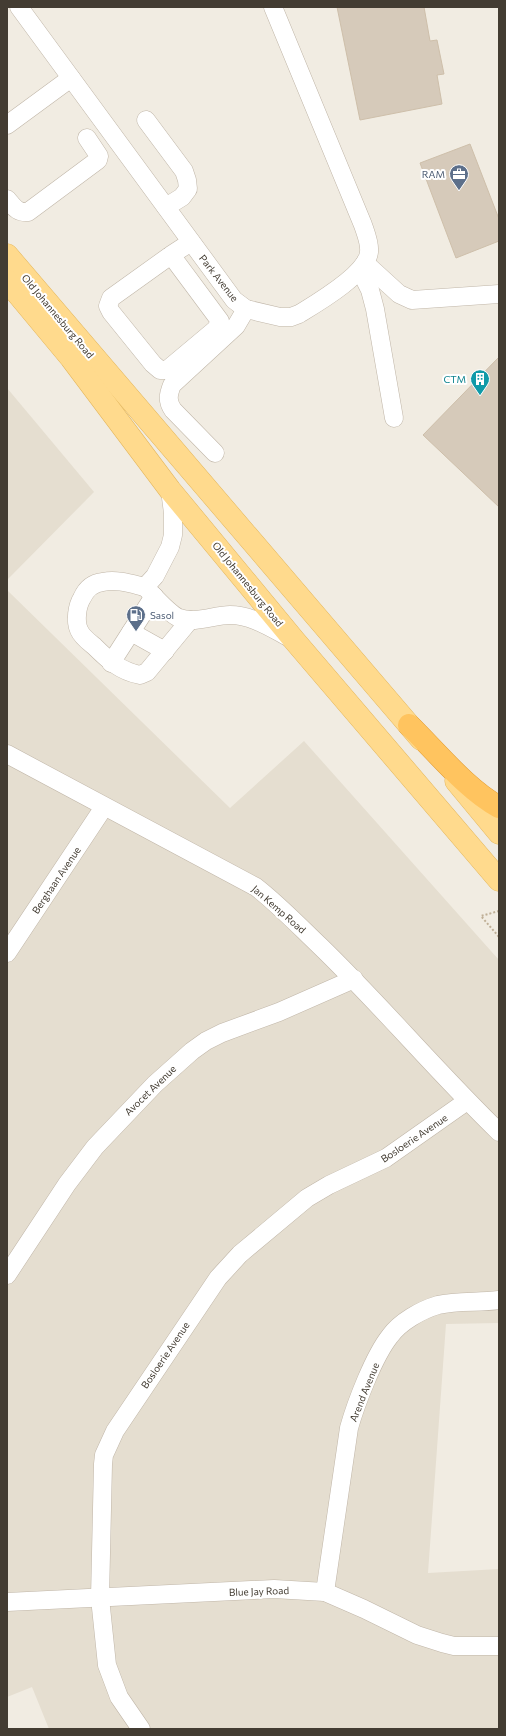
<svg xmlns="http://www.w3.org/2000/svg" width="506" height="1736" viewBox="0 0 506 1736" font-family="Commissioner,sans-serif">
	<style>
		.residential { fill: #e5ded0 }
		.building { fill: #d6caba; stroke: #cebfaa }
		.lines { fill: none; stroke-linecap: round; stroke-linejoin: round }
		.minor-casing { stroke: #c0b6a8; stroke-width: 19 }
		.major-casing { stroke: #e4b75d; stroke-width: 23 }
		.highway-casing { stroke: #df982e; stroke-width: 23 }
		.path { stroke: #bfaf96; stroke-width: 2; stroke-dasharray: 2 2; stroke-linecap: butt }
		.minor { stroke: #fff; stroke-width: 18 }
		.major { stroke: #ffda8d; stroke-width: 22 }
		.highway { stroke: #ffc45f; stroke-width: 22 }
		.labels { text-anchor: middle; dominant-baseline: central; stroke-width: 4; stroke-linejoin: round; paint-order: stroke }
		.service-label { font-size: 10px; fill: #4e5e75; stroke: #fff; text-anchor: end }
		.street-label { font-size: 10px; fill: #433c32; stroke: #fff }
		.culture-label { font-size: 10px; fill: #0d838f; stroke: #fff; text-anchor: end }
	</style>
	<rect width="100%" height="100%" fill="#f1ece2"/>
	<g class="residential">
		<path d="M7 388 94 492 7 580Z"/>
		<path d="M7 590 230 808 304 741 499 960V1323L446 1324 428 1573 499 1569V1729H49L32 1687 7 1697Z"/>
	</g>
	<g class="building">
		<path d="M337 7H424L430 41 437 40 444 74 437 75 442 104 360 120Z"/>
		<path d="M470 144 499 219V241L456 258 420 163Z"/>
		<path d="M499 357V507L423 435Z"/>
	</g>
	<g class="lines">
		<g class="minor-casing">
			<g id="minor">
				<path d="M19 7 234 300 246 309 280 317H291L299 314C317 303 367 274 369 252 370 243 366 234 363 225L273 7"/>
				<path d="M146 120 184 171 187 180 188 189 182 197 166 207"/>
				<path d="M7 125 71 78"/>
				<path d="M7 199C14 207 17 213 28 212L98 160 99 156 87 138"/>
				<path d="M171 255 220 321 216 329 167 370H160L153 364 111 312 108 306 111 298 171 255 191 242"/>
				<path d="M365 263 399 294 412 300 499 294"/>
				<path d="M360 270 370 290 375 309 394 418"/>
				<path d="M215 453 173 410C167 401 168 395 172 385L236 326 246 309"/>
				<path d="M170 490 173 513V535L170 547 155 576 145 587C154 596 168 613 179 618 195 624 214 615 230 615 252 615 271 628 290 638"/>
				<path d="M145 587C132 584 117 579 103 582 93 583 86 589 82 598 77 606 75 621 79 630 82 637 89 642 94 646 108 660 120 671 140 675L147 672 190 620"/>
				<path d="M131 632 165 651"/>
				<path d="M111 663 154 596"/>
				<path d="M7 754 256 887C279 905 299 926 320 946 382 1006 437 1072 499 1132"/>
				<path d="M7 953 104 807"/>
				<path d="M7 1275 67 1184 95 1147 155 1084 192 1051 206 1041 222 1033 279 1012 354 979"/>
				<path d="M325 1592 349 1428C356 1403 374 1356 390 1336 400 1322 421 1310 438 1305 458 1300 479 1303 499 1300"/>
				<path d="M7 1602 274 1589 325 1592 364 1609 417 1635 442 1643 454 1646H499"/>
				<path d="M141 1729 119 1697 107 1665 100 1598 103 1464 104 1455 115 1431 218 1278 240 1254 307 1198 329 1185 386 1158 467 1101"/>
			</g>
		</g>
		<g class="major-casing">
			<g id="major">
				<path d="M7 255 421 739"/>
				<path d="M7 281 71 358 170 490 294 640 499 880"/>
				<path d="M456 781 499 833"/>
			</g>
		</g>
		<g class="highway-casing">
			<path id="highway" d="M409 725C435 750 467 790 499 807"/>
		</g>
		<path class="path" d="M499 911 481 916 499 937"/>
		<use href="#minor" class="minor"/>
		<use href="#major" class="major"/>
		<use href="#highway" class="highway"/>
	</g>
	<defs>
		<g id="office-pin" transform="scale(1)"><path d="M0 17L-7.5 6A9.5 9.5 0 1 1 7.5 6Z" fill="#5c6f8a" stroke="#fff"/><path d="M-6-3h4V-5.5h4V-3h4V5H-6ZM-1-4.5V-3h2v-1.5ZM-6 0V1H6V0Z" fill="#fff"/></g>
		<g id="building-pin" transform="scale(1)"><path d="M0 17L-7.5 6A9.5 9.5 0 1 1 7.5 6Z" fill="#0f9aa8" stroke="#fff"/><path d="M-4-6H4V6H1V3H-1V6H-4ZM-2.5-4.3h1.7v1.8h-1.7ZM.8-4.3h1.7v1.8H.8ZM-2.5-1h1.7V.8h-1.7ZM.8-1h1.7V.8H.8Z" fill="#fff"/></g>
		<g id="fuel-pin" transform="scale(1)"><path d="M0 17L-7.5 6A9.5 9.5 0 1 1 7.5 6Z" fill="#5c6f8a" stroke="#fff"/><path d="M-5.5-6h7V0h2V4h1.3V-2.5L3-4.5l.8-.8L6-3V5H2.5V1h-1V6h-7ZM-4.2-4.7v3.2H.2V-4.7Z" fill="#fff"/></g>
	</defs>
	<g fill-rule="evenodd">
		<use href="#office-pin" x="459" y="174"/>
		<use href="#building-pin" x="480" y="379"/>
		<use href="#fuel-pin" x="136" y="615"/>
	</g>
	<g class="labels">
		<g class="service-label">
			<text x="445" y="174">RAM</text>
			<text x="150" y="615" text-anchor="start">Sasol</text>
		</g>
		<g class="street-label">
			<text transform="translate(219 278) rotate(52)">Park Avenue</text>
			<text transform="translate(58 316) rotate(50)">Old Johannesburg Road</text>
			<text transform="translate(248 584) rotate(51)">Old Johannesburg Road</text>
			<text transform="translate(56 880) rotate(-56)">Berghaan Avenue</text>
			<text transform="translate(279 909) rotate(41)">Jan Kemp Road</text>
			<text transform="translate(150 1090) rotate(-44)">Avocet Avenue</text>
			<text transform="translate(414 1138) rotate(-34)">Bosloerie Avenue</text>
			<text transform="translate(165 1355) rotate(-56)">Bosloerie Avenue</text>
			<text transform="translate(364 1392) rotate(-68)">Arend Avenue</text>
			<text transform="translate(259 1591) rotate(-2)">Blue Jay Road</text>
		</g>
		<g class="culture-label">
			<text x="466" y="379">CTM</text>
		</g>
	</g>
	<rect width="506" height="1736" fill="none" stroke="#433c32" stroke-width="16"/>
</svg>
